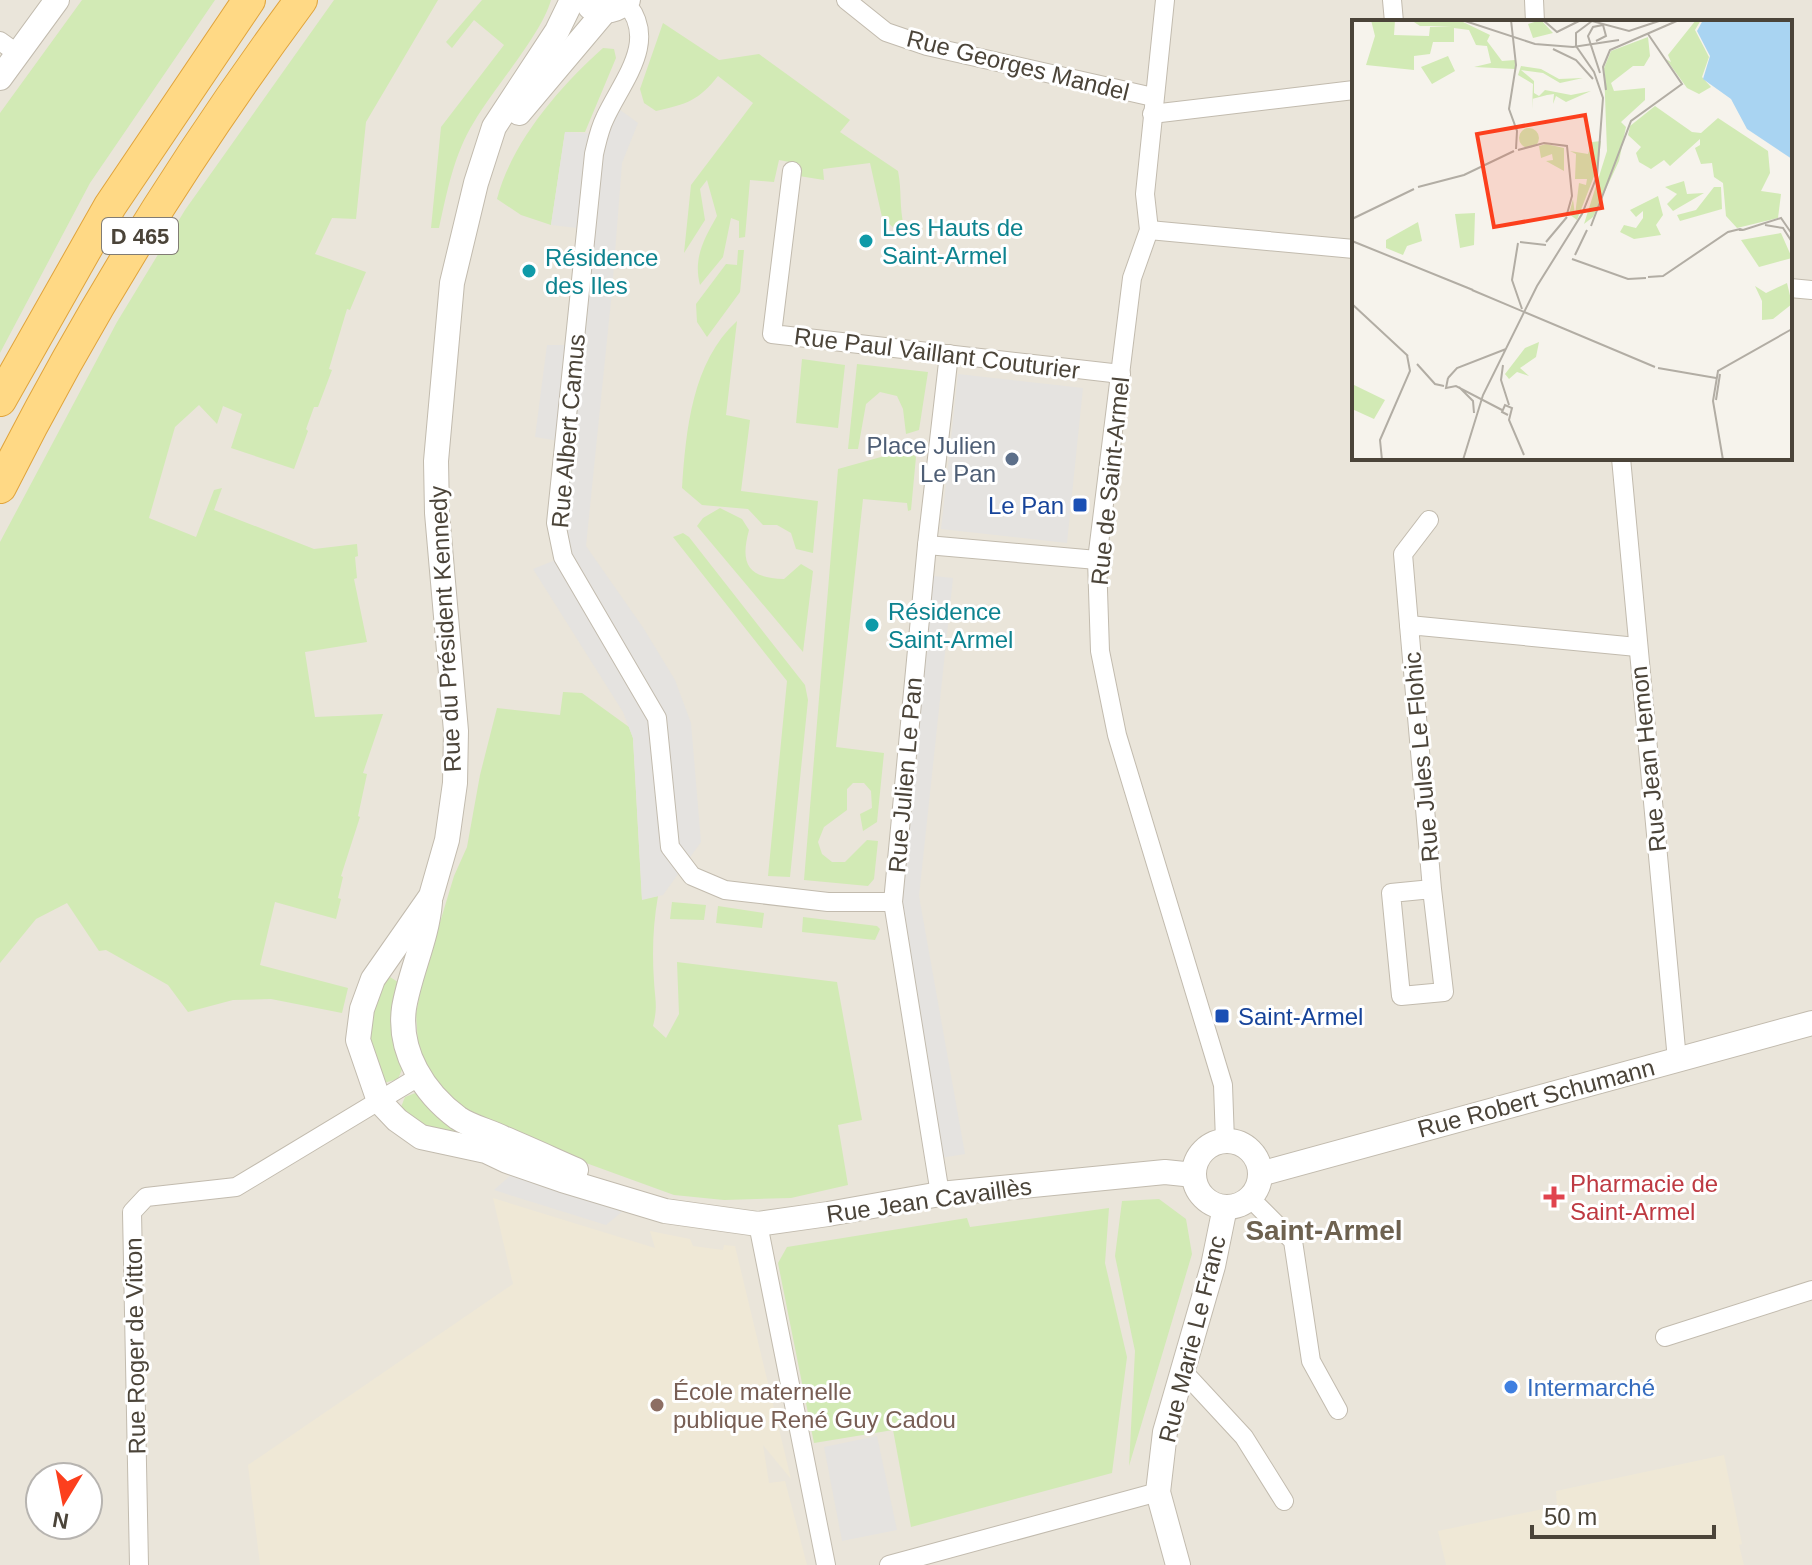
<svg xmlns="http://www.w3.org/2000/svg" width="1812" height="1565" viewBox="0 0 1812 1565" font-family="Helvetica,sans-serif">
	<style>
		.residential { fill: #eae5da; fill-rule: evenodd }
		.education { fill: #efe8d6 }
		.green { fill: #d2eab5 }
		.parking { fill: #e5e3e0 }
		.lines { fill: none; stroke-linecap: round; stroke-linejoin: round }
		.minor-casing { stroke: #c2bbae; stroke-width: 20 }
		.tertiary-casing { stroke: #c2bbae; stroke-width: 26 }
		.trunk-casing { stroke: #e0a43c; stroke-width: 34 }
		.minor { stroke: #fff; stroke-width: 18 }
		.tertiary { stroke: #fff; stroke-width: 24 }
		.trunk { stroke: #ffd985; stroke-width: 32 }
		.culture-dot { fill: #0f9aa8; stroke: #fff; stroke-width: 3 }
		.service-dot { fill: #5c6f8a; stroke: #fff; stroke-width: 3 }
		.transit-dot { fill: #1a4fb4; stroke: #fff; stroke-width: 3 }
		.health-dot { fill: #e0444e; stroke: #fff; stroke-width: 3 }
		.shop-dot { fill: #3f7fe0; stroke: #fff; stroke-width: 3 }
		.education-dot { fill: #8d6e63; stroke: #fff; stroke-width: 3 }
		.labels { text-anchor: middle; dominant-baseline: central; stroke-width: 6; stroke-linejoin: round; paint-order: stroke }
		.shield { fill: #fff; stroke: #817c74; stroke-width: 2 }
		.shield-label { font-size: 22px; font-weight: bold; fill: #4b4439 }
		.street-label { font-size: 24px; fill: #4b4439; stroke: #fff }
		.culture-label { font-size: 24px; fill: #0d838f; stroke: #fff; text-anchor: start }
		.service-label { font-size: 24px; fill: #4e5e75; stroke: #fff; text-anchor: end }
		.transit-label { font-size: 24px; fill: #164399; stroke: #fff; text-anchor: end }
		.health-label { font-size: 24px; fill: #be3a42; stroke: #fff; text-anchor: start }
		.shop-label { font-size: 24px; fill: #366cbe; stroke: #fff; text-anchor: start }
		.education-label { font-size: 24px; fill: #785e54; stroke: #fff; text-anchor: start }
		.quarter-label { font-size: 28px; font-weight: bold; fill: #6e6250; stroke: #fff }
		.inset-road { fill: none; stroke: #b2ada4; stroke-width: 2 }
		.view { fill: #fc3f1d; fill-opacity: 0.15; stroke: #fc3f1d; stroke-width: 4 }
		.inset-edge { fill: none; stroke: #4b4439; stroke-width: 4 }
	</style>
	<rect width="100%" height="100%" fill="#f6f3ec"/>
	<path class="residential" d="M0 0H1812V1565H0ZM1354 22H1790V458H1354ZM40 1477H88V1525H40Z"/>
	<g class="education">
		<path d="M493 1198 655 1248 650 1231 690 1239 693 1246 723 1250 724 1245 735 1246 791 1479 763 1445 769 1483 785 1481 807 1565H260L248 1465 513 1284Z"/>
		<path d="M1724 1455 1742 1544 1739 1545 1744 1565H1446L1438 1531 1557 1506 1556 1491Z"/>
	</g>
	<g class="green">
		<path d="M82 0H215L90 183 0 353V113Z"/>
		<path d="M334 0H438L366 122 356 219 332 218 315 254 366 272 350 310 347 309 329 369 332 370 318 407H314L306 429 308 431 294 469 231 448 242 414 223 406 217 424 199 405 175 427 149 518 196 537 214 490 222 488 214 510 314 549 357 544 358 556 355 557 357 578 354 579 367 642 305 652 315 717 383 714 363 773 367 774 358 816 360 817 341 876 343 877 338 898 341 899 336 919 275 902 260 965 348 988 342 1013 271 999 233 1000 188 1012 168 985 106 950 99 951 67 903 36 919 0 963V542L117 322 185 210Z"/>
		<path d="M482 0H551C541 35 494 88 474 122 454 154 447 192 439 228H431L441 127 504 45 474 20 452 48 446 42Z"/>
		<path d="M663 23 719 60 759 54 850 120 840 132 898 171C902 191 899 206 904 227L899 233 882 217 870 163 823 169 824 180 799 176 800 164 779 160 774 182 750 180 745 237 739 238V221L731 218 723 257 700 285C693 258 704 239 717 216L707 180 700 189 705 220 684 253 691 185 753 103 718 76C698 101 687 104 656 111L644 103 640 89Z"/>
		<path d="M603 48 614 49 616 58 585 132H565L551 225 521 215 497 199C511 143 560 86 603 48Z"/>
		<path d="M738 250H744L740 292 707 337 697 322 696 304 726 264 737 265Z"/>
		<path d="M737 321 726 415 750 420 741 491 818 501 813 553 796 549 791 533 777 525H763L748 509 702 505 682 488C686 430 692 362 737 321Z"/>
		<path d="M802 359 845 365 838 428 796 423Z"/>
		<path d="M857 364 928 372 919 430 906 434 903 409 897 396 880 392 866 404 858 449H848Z"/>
		<path d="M906 450 916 457 911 510 908 511 907 503 863 499 836 747 884 753 877 822 863 831 860 814 872 808 871 791 864 783H853L847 789V810L824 827 818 842 822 854 832 862H845L867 840 878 841 874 879 868 886 804 880 838 469Z"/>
		<path d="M720 508 742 519 749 530C740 563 747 578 784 579L801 564 813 571 803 652 697 526 703 518Z"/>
		<path d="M683 533 689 537 805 685 808 700 790 877 768 876 787 681 673 537Z"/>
		<path d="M563 692 582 693 629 727 633 738 642 899 658 896C653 924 652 953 654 981 655 1000 658 1006 653 1026L666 1038 679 1014 677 962 837 982 862 1120 838 1125 848 1185 791 1198 724 1200 674 1195 564 1155 468 1111 443 1091 426 1067 418 1043 416 1014 422 982 454 876 467 847 480 775 497 708 560 715Z"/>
		<path d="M672 902 706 905 704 920 670 919Z"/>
		<path d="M718 906 764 913 762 928 716 923Z"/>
		<path d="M803 917 877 926 880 929 875 940 802 932Z"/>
		<path d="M390 977 401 984 403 1067 398 1079 384 1083 368 1051 374 998 380 981Z"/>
		<path d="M418 1092 508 1148 418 1128 401 1107 405 1097Z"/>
		<path d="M1159 1199 1186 1219 1192 1254 1129 1466 1135 1351 1115 1256 1122 1201Z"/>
		<path d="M1109 1208 1105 1263 1127 1357 1112 1473 911 1527 893 1430 814 1443 778 1263 787 1247 967 1218 970 1227Z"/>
	</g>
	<g class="parking">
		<path d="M612 104 638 123 622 163 612 291 586 546 644 629 675 680 691 723 701 842 663 895 642 900 633 738 623 712 533 569 563 557 565 442 535 437 547 345H574L586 229 551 225 565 132 598 134Z"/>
		<path d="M958 374 1083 388 1067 543 941 529Z"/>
		<path d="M924 575 953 578 919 896 965 1154 934 1159 893 902Z"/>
		<path d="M521 1166 634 1202 606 1225 494 1190Z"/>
		<path d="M877 1436 897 1530 842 1541 824 1447Z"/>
	</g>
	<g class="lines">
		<g class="minor-casing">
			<g id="minor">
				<path d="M846 0 886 32 927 46 1153 97"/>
				<path d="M1165 0 1145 194 1149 230 1132 278 1097 560 1100 651 1117 735 1223 1085 1225 1141"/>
				<path d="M1392 0 1394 22"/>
				<path d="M1534 0 1535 22"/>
				<path d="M626 3C659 41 622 81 605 118 599 130 597 142 594 154L556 523 563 557 657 718 670 847 692 876 725 890 828 902H893"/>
				<path d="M0 41 18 54"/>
				<path d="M1152 114 1354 90"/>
				<path d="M792 171 772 334 1121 374"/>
				<path d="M1149 230 1354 249"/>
				<path d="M1790 288 1812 290"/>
				<path d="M1621 458 1677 1060"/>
				<path d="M927 545 1097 560"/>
				<path d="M1409 625 1403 554 1429 520"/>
				<path d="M1432 889 1444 992 1401 996 1391 893 1432 889 1409 625 1637 647"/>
				<path d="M940 1194 893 902 927 545 949 354"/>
				<path d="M1250 1198 1293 1241 1311 1361 1338 1410"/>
				<path d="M758 1224 826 1565"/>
				<path d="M1665 1337 1812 1290"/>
				<path d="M1181 1369 1244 1437 1284 1501"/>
				<path d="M139 1565 132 1212 146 1197 236 1187 420 1076"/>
				<path d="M889 1565 1158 1492"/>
			</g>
		</g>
		<g class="tertiary-casing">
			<g id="tertiary">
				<path d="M572 0 557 31 494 127 476 183 452 283 436 461 437 513 456 731 455 783 447 840 431 896 373 979 362 1009 358 1040 379 1101 397 1120 421 1137 486 1151 507 1161 562 1180 665 1211 758 1224 828 1214 940 1194 1165 1172 1194 1175"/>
				<path d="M590 7C604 14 618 11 628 0"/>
				<path d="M0 78 57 0"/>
				<path d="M519 113 605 11"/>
				<path d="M430 902C427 939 410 972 404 1008 398 1052 424 1093 458 1118 471 1127 489 1131 503 1138 527 1148 551 1159 576 1170"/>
				<circle cx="1227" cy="1174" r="33"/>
				<path d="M1260 1174 1812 1023"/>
				<path d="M1178 1565 1158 1492 1165 1432 1213 1266 1225 1207"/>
			</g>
		</g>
		<g class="trunk-casing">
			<g id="trunk">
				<path d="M0 400 110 206 249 0"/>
				<path d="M0 487C86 316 187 154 301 0"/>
			</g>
		</g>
		<use href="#minor" class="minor"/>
		<use href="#tertiary" class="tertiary"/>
		<use href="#trunk" class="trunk"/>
	</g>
	<g class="culture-dot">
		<circle cx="866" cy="241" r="8"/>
		<circle cx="529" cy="271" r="8"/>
		<circle cx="872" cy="625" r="8"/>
	</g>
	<circle class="service-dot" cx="1012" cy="459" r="8"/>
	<g class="transit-dot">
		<rect x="1072" y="497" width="16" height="16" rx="4"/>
		<rect x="1214" y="1008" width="16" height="16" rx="4"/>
	</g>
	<path class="health-dot" d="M1550 1185h8v8h8v8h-8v8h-8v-8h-8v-8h8z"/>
	<circle class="shop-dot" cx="1511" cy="1387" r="8"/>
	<circle class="education-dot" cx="657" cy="1405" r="8"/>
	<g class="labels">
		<rect class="shield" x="102" y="218" width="76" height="36" rx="6"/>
		<g class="shield-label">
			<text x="140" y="236">D 465</text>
		</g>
		<g class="street-label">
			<text transform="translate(1018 65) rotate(14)">Rue Georges Mandel</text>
			<text transform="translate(937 353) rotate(7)">Rue Paul Vaillant Couturier</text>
			<text transform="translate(568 431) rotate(-85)">Rue Albert Camus</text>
			<text transform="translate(1110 481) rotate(-84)">Rue de Saint-Armel</text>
			<text transform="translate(445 629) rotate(-93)">Rue du Président Kennedy</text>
			<text transform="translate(1421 757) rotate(-95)">Rue Jules Le Flohic</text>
			<text transform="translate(1648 759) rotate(-96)">Rue Jean Hemon</text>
			<text transform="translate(905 775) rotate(-85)">Rue Julien Le Pan</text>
			<text transform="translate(1536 1098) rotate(-15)">Rue Robert Schumann</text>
			<text transform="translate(929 1200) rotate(-8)">Rue Jean Cavaillès</text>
			<text transform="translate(1192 1339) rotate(-76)">Rue Marie Le Franc</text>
			<text transform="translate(135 1346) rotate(-91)">Rue Roger de Vitton</text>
		</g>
		<g class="culture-label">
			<text x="882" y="227">Les Hauts de<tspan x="882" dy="28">Saint-Armel</tspan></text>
			<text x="545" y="257">Résidence<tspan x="545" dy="28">des Iles</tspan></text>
			<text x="888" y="611">Résidence<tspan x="888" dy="28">Saint-Armel</tspan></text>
		</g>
		<g class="service-label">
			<text x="996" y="445">Place Julien<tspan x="996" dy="28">Le Pan</tspan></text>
		</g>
		<g class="transit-label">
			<text x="1064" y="505">Le Pan</text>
			<text x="1238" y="1016" text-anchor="start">Saint-Armel</text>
		</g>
		<g class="health-label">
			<text x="1570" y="1183">Pharmacie de<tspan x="1570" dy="28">Saint-Armel</tspan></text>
		</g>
		<g class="shop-label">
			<text x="1527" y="1387">Intermarché</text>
		</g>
		<g class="education-label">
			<text x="673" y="1391">École maternelle<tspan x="673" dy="28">publique René Guy Cadou</tspan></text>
		</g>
		<g class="quarter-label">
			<text x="1324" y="1230">Saint-Armel</text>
		</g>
	</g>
	<g transform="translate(1352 20)">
		<rect width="440" height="440" fill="#f6f3ec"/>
		<path d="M19 0H43L42 15 77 16 78 7 100 6H68L59 0H107L138 15 135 21 150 41 163 40V49L122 47 139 43 135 26 124 25 117 10 102 8V22H81L78 34 62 36V50L14 45 23 16ZM189 0 201 13 181 18 176 4ZM344 0H349L343 10 357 37 350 57 359 67 347 74 335 68 314 39 319 42 316 35ZM296 17 298 36 292 46H281L259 63 262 71 293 68V80L269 102 274 107 267 141 241 197 232 204 255 131 252 48 259 31ZM96 36 103 51 80 64 69 47ZM169 46 189 49 207 59 231 58 208 63 191 53 169 50 182 61V73L187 76 193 70 219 75 239 71 214 82 204 76 201 84 202 74 195 75 180 79V89L181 64 166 55ZM303 86 340 112 349 113 366 98 416 131 418 153 409 171 429 174 426 198 385 208 374 196 371 163 362 157 360 143 349 144 343 128 348 125V119L318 146 312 140 299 149 287 142 284 133 289 127 276 115 278 106ZM167 118a10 10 0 1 1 20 0a10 10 0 1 1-20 0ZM249 121 246 146 225 200 217 194 221 179 223 195 227 163 234 165 235 159H223L224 134 218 131 236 134 240 122ZM194 124 212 128V151L194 141 201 140 200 134 189 138 187 126ZM332 161 335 174 352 173 321 191 315 184 325 174 313 167ZM362 167H369L370 189 328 201 325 195 344 190ZM306 176 311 195 304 205 309 215 282 219 268 212 272 205 284 208 291 198V191L284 197 278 190ZM123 193 122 225 108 228 103 194ZM66 202 70 221 55 226 51 235 34 228V220ZM429 213 440 238 407 247 389 220ZM435 263 440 284 421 299 410 300V281L403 266 414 273ZM187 322 184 337 168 348 177 356 165 352 157 359 153 354 173 328ZM0 364 33 380 22 399 0 389Z" fill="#d2eab5"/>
		<path d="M351 0H440V139L395 109 379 79 351 59 358 36 345 11Z" fill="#a9d4f2"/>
		<path class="inset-road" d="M110 0 183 24 221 27 267 20M159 0 164 45 157 89 165 111 164 129M191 0 205 12 229 0M244 21 254 16 251 5 241 7 236 16 248 53M201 29 224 40 241 59M254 70 251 47 258 30 327 0M166 130 192 123 215 126 220 176 215 194M66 167 112 155 162 131M0 199 62 169M413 205 431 208 440 222M239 206 279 101 330 64 296 14M391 210 429 198 440 214M0 221 121 270M168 222 194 225M194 222 215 197M166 223 160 260 170 289M223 235 235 210M220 239 276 259 294 258M296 257 311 256 376 212 388 209 391 210H387M120 270 303 347M0 284 56 336M65 344 83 364 92 366M151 345 149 360 157 385M306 348 364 358M96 358 94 368 104 366 150 390M96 358 105 348 154 329M107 367 121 381 122 393M364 380 368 354M156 395 150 392 153 385 160 388 157 400 172 435M30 440 28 420 58 351 55 335M111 440 131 375 185 266 230 194 245 156 251 78 242 52 224 26V13L240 1 277 11 310 0M371 440 361 381 366 351 440 309"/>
		<path class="view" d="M233 95 250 188 142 207 125 114Z"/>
		<rect width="440" height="440" class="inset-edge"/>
	</g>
	<g transform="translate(64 1501) rotate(190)"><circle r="38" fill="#ffffff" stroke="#b7b4b0" stroke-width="2"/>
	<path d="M0-6L14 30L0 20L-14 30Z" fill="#fc3f1d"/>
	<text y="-12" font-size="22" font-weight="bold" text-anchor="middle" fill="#4b4439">N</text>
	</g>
	<path d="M1532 1525v12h182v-12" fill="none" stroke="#4b4439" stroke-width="4"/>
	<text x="1544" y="1525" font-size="24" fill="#4b4439" stroke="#ffffff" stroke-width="6" paint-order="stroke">50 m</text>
</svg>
